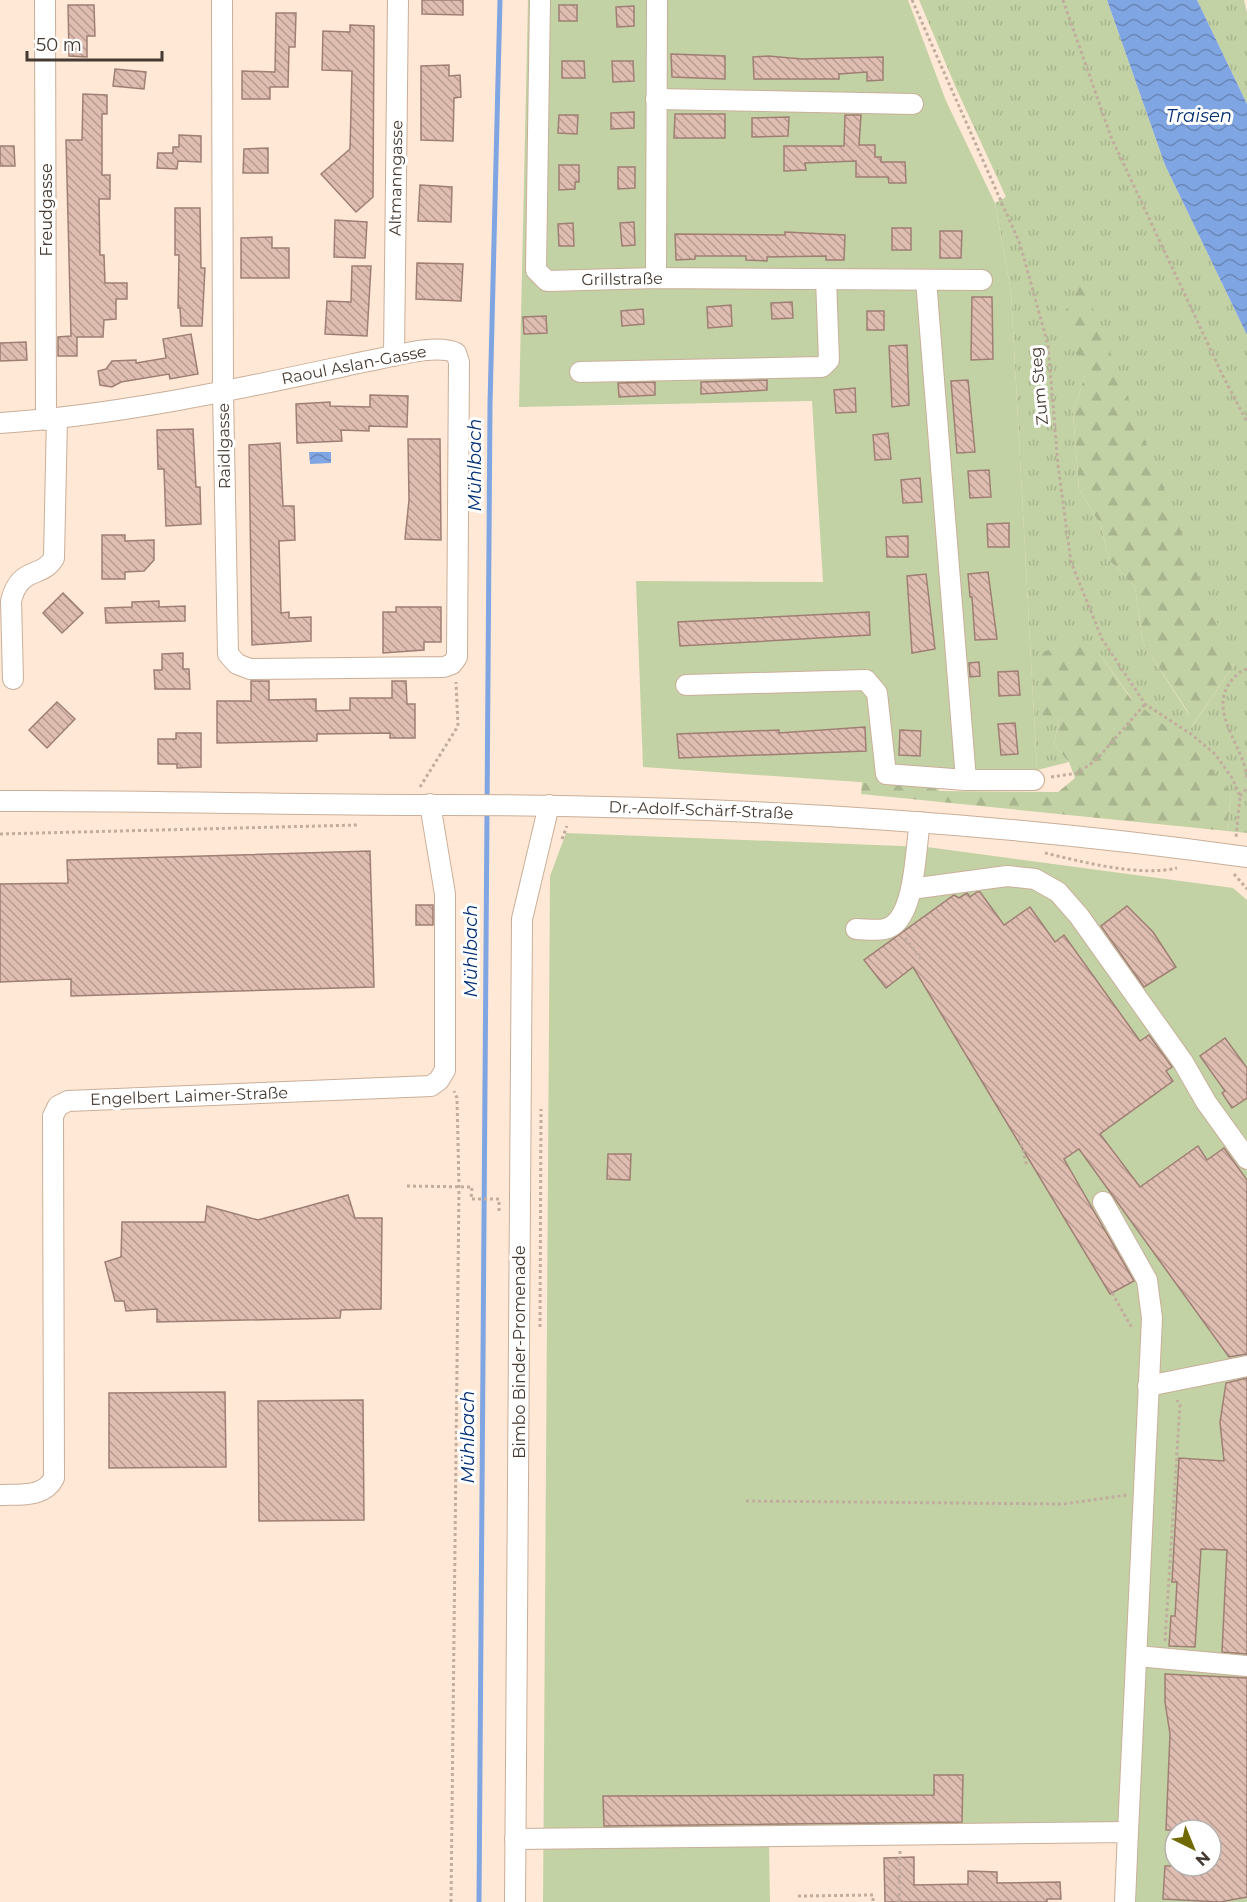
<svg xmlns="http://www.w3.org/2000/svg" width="1247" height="1902" viewBox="0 0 1247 1902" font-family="Montserrat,sans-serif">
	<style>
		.grass { fill: url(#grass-tufts); fill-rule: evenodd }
		.forest { fill: url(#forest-firs) }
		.garden { fill: #c3d2a5; fill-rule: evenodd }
		.water { fill: url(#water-waves) }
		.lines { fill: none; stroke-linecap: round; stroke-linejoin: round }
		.stream { stroke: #7fa5e2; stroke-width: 5 }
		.building { fill: url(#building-back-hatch); stroke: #9f7f74; stroke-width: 1.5 }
		.minor-casing { stroke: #c9af99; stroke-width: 22 }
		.path { stroke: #c0ad9e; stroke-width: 3; stroke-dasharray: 3 3; stroke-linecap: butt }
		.minor { stroke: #fff; stroke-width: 20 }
		.labels { text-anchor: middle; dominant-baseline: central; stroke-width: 6; stroke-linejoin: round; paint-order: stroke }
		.street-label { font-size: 16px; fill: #453a31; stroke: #fff }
		.water-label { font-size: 18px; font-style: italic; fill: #022f74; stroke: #fff }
	</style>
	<defs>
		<pattern id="grass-tufts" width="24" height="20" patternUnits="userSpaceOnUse" patternTransform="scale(1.5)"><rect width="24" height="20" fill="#c3d2a5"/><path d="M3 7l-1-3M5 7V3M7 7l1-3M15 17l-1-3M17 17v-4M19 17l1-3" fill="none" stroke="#a9b58e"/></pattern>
		<pattern id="forest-firs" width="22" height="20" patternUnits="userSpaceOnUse" patternTransform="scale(1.5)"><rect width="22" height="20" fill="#c3d2a5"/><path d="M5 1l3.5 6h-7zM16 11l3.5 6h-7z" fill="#a9b58e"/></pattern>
		<pattern id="water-waves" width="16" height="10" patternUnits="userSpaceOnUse" patternTransform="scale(1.5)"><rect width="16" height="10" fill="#7fa5e2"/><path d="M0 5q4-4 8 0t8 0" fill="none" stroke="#6a87b8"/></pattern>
		<pattern id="building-back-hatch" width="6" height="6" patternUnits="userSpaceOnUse" patternTransform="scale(1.5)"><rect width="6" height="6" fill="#dfbdb1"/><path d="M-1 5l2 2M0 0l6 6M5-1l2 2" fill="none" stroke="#b79b91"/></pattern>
	</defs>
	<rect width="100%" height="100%" fill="#ffe8d6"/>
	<g class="grass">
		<path d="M919 0H1107L1165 165 1247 335V833L1227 831 1231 794 1133 701 1100 654 1059 717 1054 745 1069 762 1037 770 1011 292 995 203 1006 197 956 88ZM1085 375 1234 665 1191 728 1188 713 1143 643 1135 587 1109 560 1101 526 1079 489 1073 413Z"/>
		<path d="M1197 0H1244L1247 13V104Z"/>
	</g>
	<g class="forest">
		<path d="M1082 281 1234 665 1190 729 1188 712 1143 643 1135 587 1109 560 1101 526 1079 489 1073 413 1085 375 1061 319Z"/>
		<path d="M1068 642 1100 654 1131 699 1197 751 1231 794 1227 831 861 794 862 782 888 784 924 780 940 791 1058 792 1075 778 1069 762 1054 745 1059 717 1042 715 1038 654Z"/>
	</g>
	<g class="garden">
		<path d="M528 0H908L946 101 995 203 1011 292 1037 770 888 784 643 767 636 581 823 582 812 401 519 407Z"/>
		<path d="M566 833 927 847 1233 888 1247 900V1902H1119L1122 1840 769 1841 770 1902H543L550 876ZM1175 1830H1211V1866H1175Z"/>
	</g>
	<g class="water">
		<path d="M1107 0H1197L1247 104V335L1165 165Z"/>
		<path d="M309 452H331V463L310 464Z"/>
	</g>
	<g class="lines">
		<path class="stream" d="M479 1902 490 404 500 0"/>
	</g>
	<g class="building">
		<path d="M422 0H463V15L422 14Z"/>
		<path d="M68 5H94L95 36H87V57L69 56Z"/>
		<rect x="559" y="5" width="18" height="16"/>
		<path d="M634 6V26L617 27 616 7Z"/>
		<path d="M276 13H296L295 47H289L288 87H270V99H242V71L275 72Z"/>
		<path d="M350 25 374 26 373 197 356 212 321 174 350 149 352 71 322 70 323 31 350 32Z"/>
		<path d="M671 54 725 56V79L672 77Z"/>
		<path d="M768 56 802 59 883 57V80L867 81V72L839 74V79H754L753 57Z"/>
		<path d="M562 61H584L585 78H562Z"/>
		<path d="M612 61H633L634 81 613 82Z"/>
		<path d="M449 65V76L460 75 461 97 454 98 453 141 421 140V66Z"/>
		<path d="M115 69 146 72 144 89 113 86Z"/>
		<path d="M83 94 107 95V114H102V175H110V199H99L100 255H104L105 283H127V299H116V319L104 320 103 337H77V356H58V337L71 336 66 140H82Z"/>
		<path d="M634 112V128L611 129V113Z"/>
		<path d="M675 114H725V138H674Z"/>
		<path d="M559 115H578L577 134 558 133Z"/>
		<path d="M845 115H861L859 145H875V157H881V162H905L906 183H889L888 177H856V161L805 163 806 170 784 171V146H844Z"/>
		<path d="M789 117 788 136 752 137V118Z"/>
		<path d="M179 135 201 136V162L178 161 177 169 157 168 158 153H173V147H179Z"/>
		<path d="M0 146H14L15 166H0Z"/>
		<path d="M268 148V173H243L244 149Z"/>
		<path d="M559 165H579V182H575V189L559 190Z"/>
		<path d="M618 167H635V188L618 189Z"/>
		<path d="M420 185 452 187 451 222 418 221Z"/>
		<path d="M175 208H200L201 268H205L202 326H181L180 308H178L179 255H175Z"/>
		<path d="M335 220 367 222 365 258 334 257Z"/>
		<path d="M634 222 635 245 622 246 620 223Z"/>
		<path d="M573 223 574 246H559L558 224Z"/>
		<rect x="892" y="228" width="19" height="22"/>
		<path d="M940 231H962L961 258H940Z"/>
		<path d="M785 232 845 235 844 260H826V256L767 257V261L746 260V256H695V259L676 260 675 234 785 235Z"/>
		<path d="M272 237V248H289V278H241V238Z"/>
		<path d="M417 263 463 264 461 301 416 299Z"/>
		<path d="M352 266H371L367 336 325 334 327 301 351 302Z"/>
		<path d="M972 297H992L993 359 971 360Z"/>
		<path d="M792 302 793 318 772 319 771 303Z"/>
		<path d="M731 305 732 326 708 328 707 307Z"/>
		<path d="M643 309 644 324 622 326 621 311Z"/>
		<rect x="867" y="311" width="17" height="19"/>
		<path d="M546 316 547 333 524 334 523 317Z"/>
		<path d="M191 334 198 374 170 379 169 374 121 382 112 387 100 385 98 371 106 369 112 361 136 360V363L166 358 163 339Z"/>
		<path d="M26 342 27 360 0 361V343Z"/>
		<path d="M907 345 909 405 892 407 889 346Z"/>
		<path d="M767 380V390L701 394V382Z"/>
		<path d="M968 380 975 452 957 453 951 381Z"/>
		<path d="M655 382V395L619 397 618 383Z"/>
		<path d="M855 388 856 412 836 413 834 390Z"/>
		<path d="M370 395 408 396 407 427 369 426V431L341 430 342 441 297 443 296 404 330 402V406L370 407Z"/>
		<path d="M193 429 196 487H200L201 524 166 526 164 469H158L157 430Z"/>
		<path d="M888 433 891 459 875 460 873 435Z"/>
		<path d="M408 439H440L441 540 405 539 409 500Z"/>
		<path d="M280 443 283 506H294L295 540 279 541 281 613 289 612V618L311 617V641L252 645 249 445Z"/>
		<path d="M989 470 991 497 970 498 968 471Z"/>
		<path d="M920 478 922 502 903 503 901 480Z"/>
		<path d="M1009 523V547H988L987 524Z"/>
		<path d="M102 535H125V541L154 540V560L144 571 125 572V579H102Z"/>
		<path d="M908 536V557H887L886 537Z"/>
		<path d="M988 572 997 639 975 640 972 597H970L968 574Z"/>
		<path d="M926 574 935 649 912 653 907 576Z"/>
		<path d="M63 593 83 613 62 633 43 613Z"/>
		<path d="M159 601V607L185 606V621L106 623 105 608 132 607V602Z"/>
		<path d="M396 607H441V642H424V650L383 653V612H396Z"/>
		<path d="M869 612 870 635 680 646 678 622Z"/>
		<path d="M183 653V669H189L190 689H155L154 670H162V654Z"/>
		<path d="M979 662 980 676 970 677 969 663Z"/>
		<path d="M1018 671 1020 695 999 696 998 672Z"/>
		<path d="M251 681H269V700L316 699V711L350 710V698H392V681H406L407 704H415V738H390V733L317 734V741L217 743V701H251Z"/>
		<path d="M57 702 75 719 47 748 29 730Z"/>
		<path d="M1015 723 1018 754 1001 755 998 724Z"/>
		<path d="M865 727 866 751 679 758 677 734 779 730V733Z"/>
		<path d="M900 730 921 731 920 756 899 755Z"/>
		<path d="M176 733H201V767L177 768V764H158V739H176Z"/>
		<path d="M370 851 374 987 71 996V979L0 982V884L68 883 67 860Z"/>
		<path d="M977 892H980L1004 925 1030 907 1055 942 1064 935 1140 1041 1149 1035 1172 1067 1166 1071 1173 1081 1100 1134 1140 1187 1198 1146 1207 1160 1224 1148 1247 1180V1354L1229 1357 1079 1149 1064 1159 1134 1281 1110 1294 913 967 886 988 864 960 954 895 959 898 967 893 970 897Z"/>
		<rect x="416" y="905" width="17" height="20"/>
		<path d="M1127 906 1153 932 1176 967 1144 987 1101 926Z"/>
		<path d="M1225 1038 1247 1068V1098L1232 1108 1222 1093 1225 1091 1200 1056Z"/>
		<path d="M608 1154H631L630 1180 607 1179Z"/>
		<path d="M348 1195 355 1218H382L381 1309 341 1310 340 1318 157 1322V1309L126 1311 124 1301H115L105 1262 121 1257 122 1222H205L207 1206 258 1220Z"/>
		<path d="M1247 1378V1654L1222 1652 1227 1550 1201 1549 1195 1647 1169 1646 1171 1616H1175L1177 1582H1172L1179 1458 1224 1461 1220 1422 1226 1383Z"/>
		<path d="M225 1392 226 1467 109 1468V1393Z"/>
		<path d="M363 1400 364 1520 259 1521 258 1401Z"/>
		<path d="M1165 1674 1247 1678V1897L1220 1902 1163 1899 1165 1866H1211V1830H1166L1170 1734 1165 1702Z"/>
		<path d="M934 1775H963L962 1822 604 1826 603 1796 934 1795Z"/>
		<path d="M914 1857V1885L968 1884V1871L997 1872V1883L1060 1882 1061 1899H1047V1902H885L884 1858Z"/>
	</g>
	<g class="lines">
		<g class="minor-casing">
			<g id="minor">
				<path d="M45 0 46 420"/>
				<path d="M540 0 536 270 547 281 656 278 982 280"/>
				<path d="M656 99 913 104"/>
				<path d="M656 278 657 0"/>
				<path d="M926 280 966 780H1034"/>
				<path d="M394 356 398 0"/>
				<path d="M580 372 822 367 829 360 826 279"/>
				<path d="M0 423C124 415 247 387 368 361 390 357 437 343 456 353L459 362 457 657 452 664 444 667 250 669 237 664 228 654 223 392 222 0"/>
				<path d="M13 679 11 601C20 565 42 579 54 558L57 418"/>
				<path d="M686 685 866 680 877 693 886 774 966 780"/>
				<path d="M0 801C140 800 280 805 421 805 697 804 973 819 1247 857"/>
				<path d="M911 889 1007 876 1035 879 1058 892 1079 916 1183 1062 1206 1102 1247 1159"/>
				<path d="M856 929C865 929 876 931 885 929 916 922 915 849 920 822"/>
				<path d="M1103 1202 1147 1280 1152 1318 1128 1832"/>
				<path d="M1148 1386 1247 1366"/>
				<path d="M0 1495C20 1494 44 1498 54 1478L53 1116 58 1106 68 1101 431 1086 439 1080 445 1070V894L430 804"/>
				<path d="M1137 1656 1247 1666"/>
				<path d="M515 1839 1128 1832 1125 1902"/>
				<path d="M515 1902 522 919 549 805"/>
			</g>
		</g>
		<g class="path">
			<path d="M912 0 1020 244 1048 345 1058 465 1071 562 1102 639 1145 704 1191 734 1215 754 1232 778 1240 796 1236 838"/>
			<path d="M1063 0 1111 137 1223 376 1247 422"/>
			<path d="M1247 669C1240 671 1237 674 1232 680 1206 711 1244 745 1247 778"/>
			<path d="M1051 777 1078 773 1097 759 1145 704"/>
			<path d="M420 787 458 726 456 682"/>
			<path d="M1240 796 1247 788"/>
			<path d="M0 834 358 825"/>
			<path d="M562 839 567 826"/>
			<path d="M1045 853C1083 862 1139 877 1177 868"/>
			<path d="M1234 874 1247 889"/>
			<path d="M905 938 921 959"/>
			<path d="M1020 1138 1027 1167"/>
			<path d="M407 1186 472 1187 471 1199H499V1214"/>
			<path d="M1112 1293 1132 1328"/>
			<path d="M540 1327 541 1109"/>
			<path d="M746 1501 1064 1504 1127 1495"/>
			<path d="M1165 1641 1180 1405 1177 1400"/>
			<path d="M798 1896 873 1895V1902"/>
			<path d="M451 1902 459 1187 457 1098 454 1091"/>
			<path d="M899 1902 900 1851"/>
		</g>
		<use href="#minor" class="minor"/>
	</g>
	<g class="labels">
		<g class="street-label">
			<text transform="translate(396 178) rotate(-89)">Altmanngasse</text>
			<text transform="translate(46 210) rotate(-90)">Freudgasse</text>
			<text transform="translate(622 279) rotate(-1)">Grillstraße</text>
			<text transform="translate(354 365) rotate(-11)">Raoul Aslan-Gasse</text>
			<text transform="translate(1039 386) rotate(-95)">Zum Steg</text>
			<text transform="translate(224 446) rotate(-91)">Raidlgasse</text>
			<text transform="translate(701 810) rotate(2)">Dr.-Adolf-Schärf-Straße</text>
			<text transform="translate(189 1096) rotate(-2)">Engelbert Laimer-Straße</text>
			<text transform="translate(519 1352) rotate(-90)">Bimbo Binder-Promenade</text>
		</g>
		<g class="water-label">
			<text x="1199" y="116">Traisen</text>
			<text transform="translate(475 465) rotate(-90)">Mühlbach</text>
			<text transform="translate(471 951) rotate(-90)">Mühlbach</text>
			<text transform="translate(468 1437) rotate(-90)">Mühlbach</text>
		</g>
	</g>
	<g transform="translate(1193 1848) rotate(137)"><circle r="28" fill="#ffffff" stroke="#b5b0ad" stroke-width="1.5"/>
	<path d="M0-4.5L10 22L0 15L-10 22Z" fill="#716901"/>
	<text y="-9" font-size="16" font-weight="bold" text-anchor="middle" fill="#453a31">N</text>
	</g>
	<path d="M27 51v9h135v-9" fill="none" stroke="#453a31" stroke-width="3"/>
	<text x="36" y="51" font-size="18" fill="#453a31" stroke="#ffffff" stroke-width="4.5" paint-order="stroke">50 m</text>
</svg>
